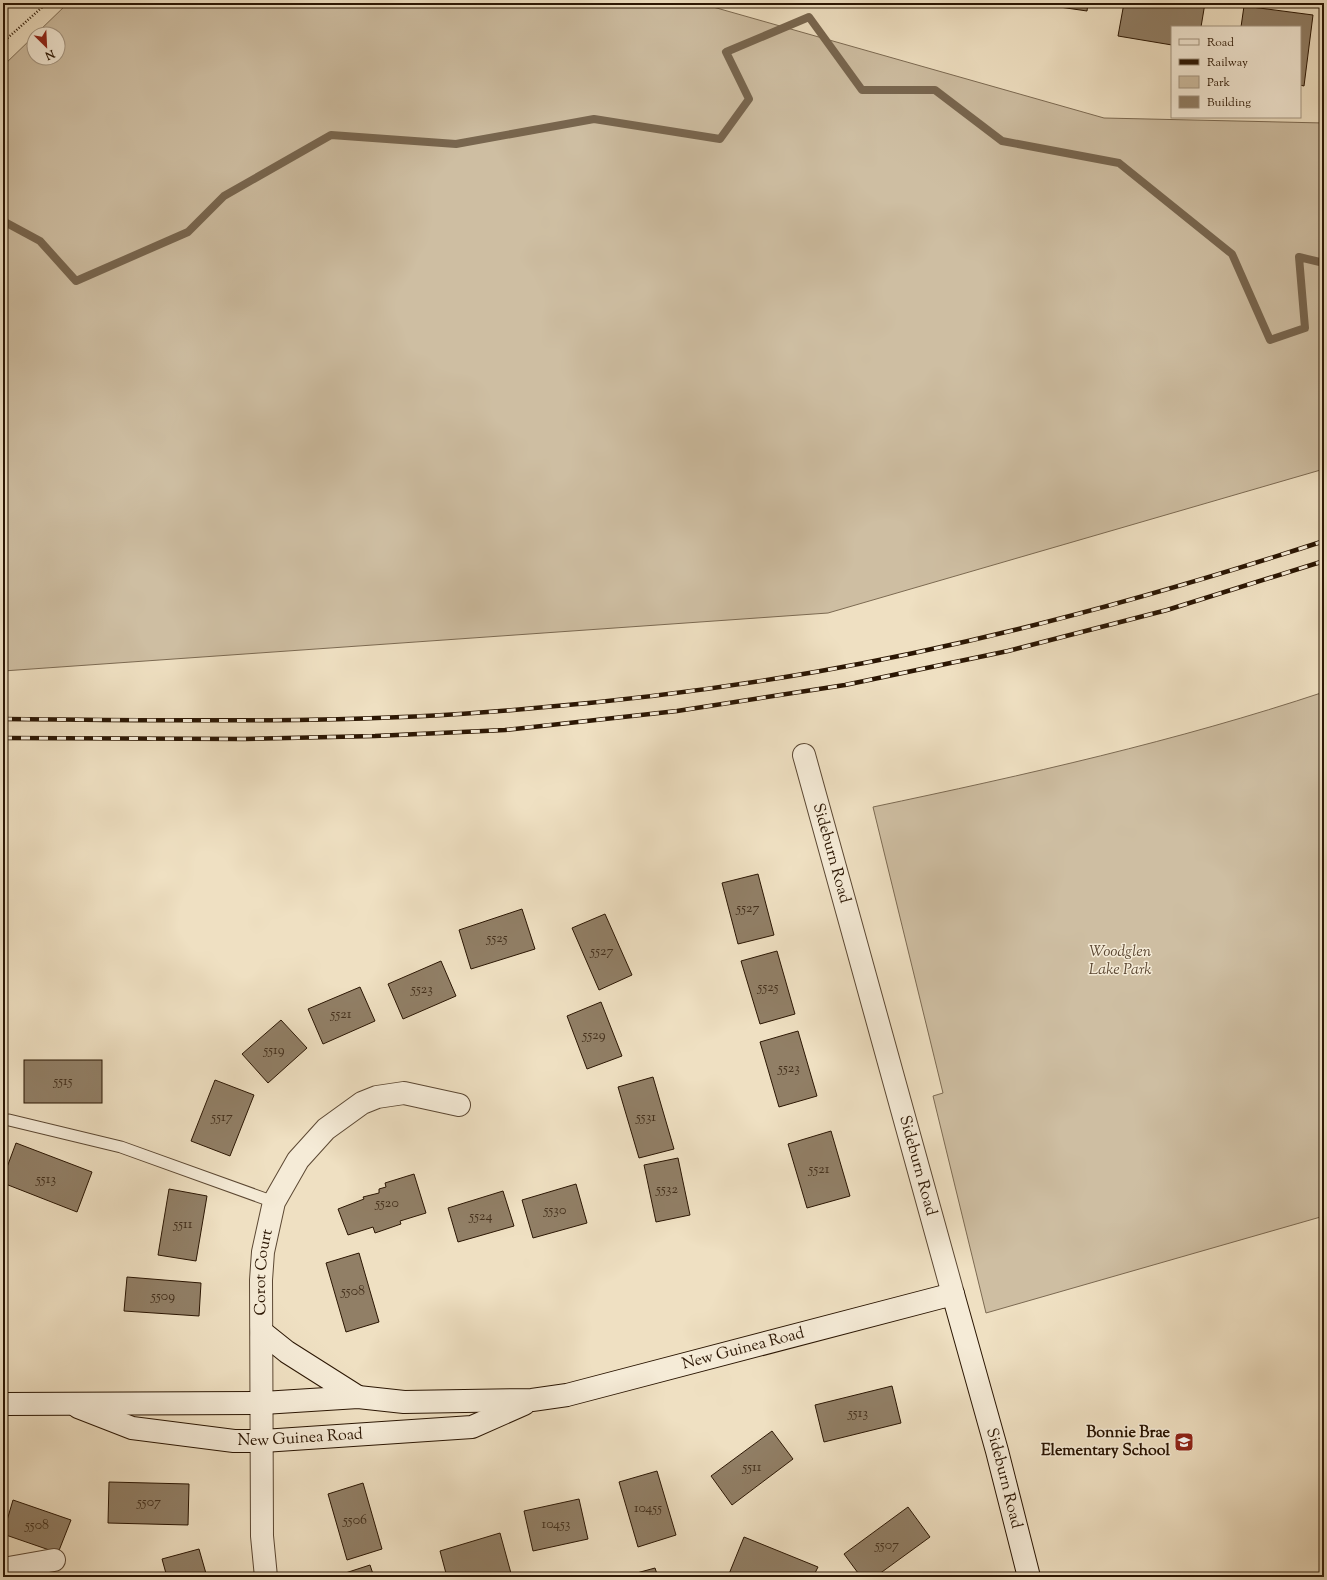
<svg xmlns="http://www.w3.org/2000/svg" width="1327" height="1580" viewBox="0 0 1327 1580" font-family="'Sorts Mill Goudy',serif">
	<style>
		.green { fill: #cebea2; stroke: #7c6a52 }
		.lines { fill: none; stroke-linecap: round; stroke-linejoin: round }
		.stream { stroke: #78664f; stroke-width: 8 }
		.building { fill: #917f66; stroke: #2b1603 }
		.lane-casing { stroke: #5c4833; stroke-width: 13 }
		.street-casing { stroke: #5c4833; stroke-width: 24 }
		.secondary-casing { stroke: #2b1603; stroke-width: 24 }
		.path { stroke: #2b1603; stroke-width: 2.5; stroke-dasharray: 1 2; stroke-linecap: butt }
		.lane { stroke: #f5ebd7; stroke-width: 11 }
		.street { stroke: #f5ebd7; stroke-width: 22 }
		.secondary { stroke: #f5ebd7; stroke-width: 22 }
		.rail-casing { stroke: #2b1603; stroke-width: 4.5 }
		.rail { stroke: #f5ebd7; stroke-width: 3; stroke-dasharray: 9; stroke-linecap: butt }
		.labels { text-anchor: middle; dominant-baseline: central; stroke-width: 3; stroke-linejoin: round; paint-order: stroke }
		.number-label { font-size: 14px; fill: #44301c }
		.street-label { font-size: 16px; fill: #2b1603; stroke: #f5ebd7 }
		.park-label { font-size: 16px; font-style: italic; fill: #5c4833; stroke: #f5ebd7 }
		.poi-label { font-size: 16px; font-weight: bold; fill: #2b1603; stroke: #f5ebd7; text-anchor: end }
	</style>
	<rect width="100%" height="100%" fill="#efe0c2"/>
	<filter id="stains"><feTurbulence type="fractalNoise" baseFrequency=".005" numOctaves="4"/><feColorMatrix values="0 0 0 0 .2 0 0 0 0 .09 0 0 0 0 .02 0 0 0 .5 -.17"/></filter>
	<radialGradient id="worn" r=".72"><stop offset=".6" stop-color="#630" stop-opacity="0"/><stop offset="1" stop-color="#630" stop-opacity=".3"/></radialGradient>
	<g class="green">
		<path d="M68 3H699L1104 118 1324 123V469L828 613 3 671V66L34 36V58H58V34H36Z"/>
		<path d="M1324 692V1216L986 1313 933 1096 943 1093 873 807C1025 775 1177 741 1324 692Z"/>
	</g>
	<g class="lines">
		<path class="stream" d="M3 221 40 241 76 281 188 232 224 196 331 135 456 144 594 119 720 139 749 99 726 52 809 17 862 90H935L1002 141 1119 163 1232 254 1270 340 1305 328 1299 257 1324 263"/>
	</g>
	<g class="building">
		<path d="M1032 3H1088L1087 11Z"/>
		<path d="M1124 3H1205L1201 27H1172V45L1118 36Z"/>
		<path d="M1244 6 1313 15 1304 86 1300 85V27H1241Z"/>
		<path d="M758 874 774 935 738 944 722 883Z"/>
		<path d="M522 909 535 949 471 969 459 930Z"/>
		<path d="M605 914 632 975 599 990 572 928Z"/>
		<path d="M777 951 795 1014 760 1024 741 961Z"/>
		<path d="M441 961 456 996 403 1019 388 984Z"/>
		<path d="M360 987 375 1021 323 1044 308 1009Z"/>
		<path d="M601 1002 622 1056 587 1069 567 1016Z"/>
		<path d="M281 1020 307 1048 268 1083 242 1054Z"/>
		<path d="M798 1031 817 1096 779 1107 760 1042Z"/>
		<rect x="24" y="1060" width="78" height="43"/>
		<path d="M653 1077 674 1149 639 1158 618 1087Z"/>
		<path d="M215 1080 254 1095 230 1156 191 1141Z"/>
		<path d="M831 1131 850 1196 807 1208 788 1144Z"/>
		<path d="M16 1143 92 1172 77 1212 3 1183V1178Z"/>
		<path d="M678 1158 690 1215 656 1222 644 1165Z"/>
		<path d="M414 1174 426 1213 400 1221 401 1224 375 1233 373 1227 348 1235 338 1209 364 1199 363 1197 379 1193V1189L386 1187 385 1183Z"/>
		<path d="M576 1184 587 1223 533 1238 522 1200Z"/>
		<path d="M169 1189 207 1196 196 1261 158 1255Z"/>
		<path d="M503 1191 514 1226 458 1242 448 1208Z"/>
		<path d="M359 1253 379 1322 346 1332 326 1263Z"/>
		<path d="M127 1277 201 1283 199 1316 124 1311Z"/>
		<path d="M892 1386 901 1423 824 1442 815 1405Z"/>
		<path d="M772 1431 793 1459 732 1505 711 1476Z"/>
		<path d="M657 1471 676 1535 638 1547 619 1482Z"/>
		<path d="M109 1482 189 1484 188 1525 108 1523Z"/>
		<path d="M363 1483 382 1549 347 1560 328 1494Z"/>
		<path d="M579 1499 588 1539 533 1551 524 1511Z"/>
		<path d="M13 1500 71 1520 58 1553 3 1534Z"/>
		<path d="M908 1507 930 1537 875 1577H861L844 1554Z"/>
		<path d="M500 1533 512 1577H447L440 1551Z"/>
		<path d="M744 1537 818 1567 813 1577H736L729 1574Z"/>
		<path d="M199 1549 207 1577H167L162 1559Z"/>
		<path d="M370 1565 374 1577H333Z"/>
		<path d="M655 1568 658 1577H622Z"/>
	</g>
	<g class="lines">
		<g class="lane-casing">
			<path id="lane" d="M9 1120 121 1147 274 1202"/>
		</g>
		<g class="street-casing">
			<g id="street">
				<path id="s1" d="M804 755 953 1294"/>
				<path d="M3 1569 54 1560"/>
				<path id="s2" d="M266 1577 262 1536 261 1280 263 1252 274 1202 298 1160 326 1129 362 1103 377 1097 404 1093 459 1105"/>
			</g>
		</g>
		<g class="secondary-casing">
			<g id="secondary">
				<path d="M262 1332 287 1352 358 1397"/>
				<path id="s3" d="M3 1404 263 1403 358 1397 404 1402 532 1400 567 1395 953 1294 997 1451 1029 1577"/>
				<path id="s4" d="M78 1407 132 1428 234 1441H263L472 1427 524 1404"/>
			</g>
		</g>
		<path class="path" d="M3 42 47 3"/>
		<use href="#lane" class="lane"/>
		<use href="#street" class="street"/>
		<use href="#secondary" class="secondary"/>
		<g class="rail-casing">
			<g id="rail">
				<path d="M3 719C180 720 358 725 535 708 629 700 723 688 815 672 988 642 1158 595 1324 541"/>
				<path d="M3 738 244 739 375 736 505 730 677 711 845 685 1008 651 1167 610 1324 561"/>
			</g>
		</g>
		<use href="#rail" class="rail"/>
	</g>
	<defs>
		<g id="school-square" transform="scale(1)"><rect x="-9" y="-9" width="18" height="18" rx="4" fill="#8f2418" stroke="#f5ebd7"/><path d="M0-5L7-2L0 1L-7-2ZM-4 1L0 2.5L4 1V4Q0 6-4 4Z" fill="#fff"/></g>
	</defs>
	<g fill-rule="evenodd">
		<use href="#school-square" x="1184" y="1442"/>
	</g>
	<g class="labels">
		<g class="number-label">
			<text x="748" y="909">5527</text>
			<text x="497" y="939">5525</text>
			<text x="602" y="952">5527</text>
			<text x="768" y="988">5525</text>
			<text x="422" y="990">5523</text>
			<text x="341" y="1015">5521</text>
			<text x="594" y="1036">5529</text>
			<text x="274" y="1051">5519</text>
			<text x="789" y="1069">5523</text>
			<text x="63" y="1082">5515</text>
			<text x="222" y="1118">5517</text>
			<text x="646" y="1118">5531</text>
			<text x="819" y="1170">5521</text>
			<text x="46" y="1180">5513</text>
			<text x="667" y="1190">5532</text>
			<text x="387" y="1204">5520</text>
			<text x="555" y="1211">5530</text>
			<text x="481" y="1217">5524</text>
			<text x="183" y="1225">5511</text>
			<text x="353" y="1292">5508</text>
			<text x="163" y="1297">5509</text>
			<text x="858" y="1414">5513</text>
			<text x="752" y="1468">5511</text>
			<text x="149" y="1503">5507</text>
			<text x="648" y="1509">10455</text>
			<text x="355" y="1521">5506</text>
			<text x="556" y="1525">10453</text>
			<text x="37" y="1526">5508</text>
			<text x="887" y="1546">5507</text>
		</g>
		<g class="street-label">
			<text stroke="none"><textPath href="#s1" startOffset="102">Sideburn Road</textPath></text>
			<text stroke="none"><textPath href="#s1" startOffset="426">Sideburn Road</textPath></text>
			<text stroke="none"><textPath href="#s2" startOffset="305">Corot Court</textPath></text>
			<text stroke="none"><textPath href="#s3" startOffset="747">New Guinea Road</textPath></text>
			<text stroke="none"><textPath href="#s4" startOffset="227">New Guinea Road</textPath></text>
			<text stroke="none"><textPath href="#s3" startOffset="1155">Sideburn Road</textPath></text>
		</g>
		<g class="park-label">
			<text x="1120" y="952">Woodglen<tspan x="1120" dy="18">Lake Park</tspan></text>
		</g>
		<g class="poi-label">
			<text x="1170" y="1433">Bonnie Brae<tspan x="1170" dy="18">Elementary School</tspan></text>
		</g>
	</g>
	<rect width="1327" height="1580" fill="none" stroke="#efe0c2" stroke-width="16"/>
	<rect x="4" y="4" width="1319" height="1572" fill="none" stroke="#2b1603" stroke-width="2"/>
	<rect x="8" y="8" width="1311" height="1564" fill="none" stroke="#2b1603"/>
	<rect x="1171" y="26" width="130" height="92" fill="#f5ebd7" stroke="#a49682"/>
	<rect x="1179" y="39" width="20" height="6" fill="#f5ebd7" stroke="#a49682"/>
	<text x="1207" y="46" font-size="12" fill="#2b1603">Road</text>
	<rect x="1179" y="59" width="20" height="6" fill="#2b1603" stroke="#a49682"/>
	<text x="1207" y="66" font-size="12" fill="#2b1603">Railway</text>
	<rect x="1179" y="76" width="20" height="12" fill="#cebea2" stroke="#a49682"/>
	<text x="1207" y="86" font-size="12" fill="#2b1603">Park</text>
	<rect x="1179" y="96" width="20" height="12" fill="#917f66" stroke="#a49682"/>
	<text x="1207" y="106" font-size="12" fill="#2b1603">Building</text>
	<g transform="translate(46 46) rotate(156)"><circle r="19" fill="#f5ebd7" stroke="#a49682"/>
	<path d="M0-3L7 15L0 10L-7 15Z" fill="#8f2418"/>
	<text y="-6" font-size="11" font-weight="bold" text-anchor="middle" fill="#2b1603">N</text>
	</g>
	<rect width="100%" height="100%" filter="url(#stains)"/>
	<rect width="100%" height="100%" fill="url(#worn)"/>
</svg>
